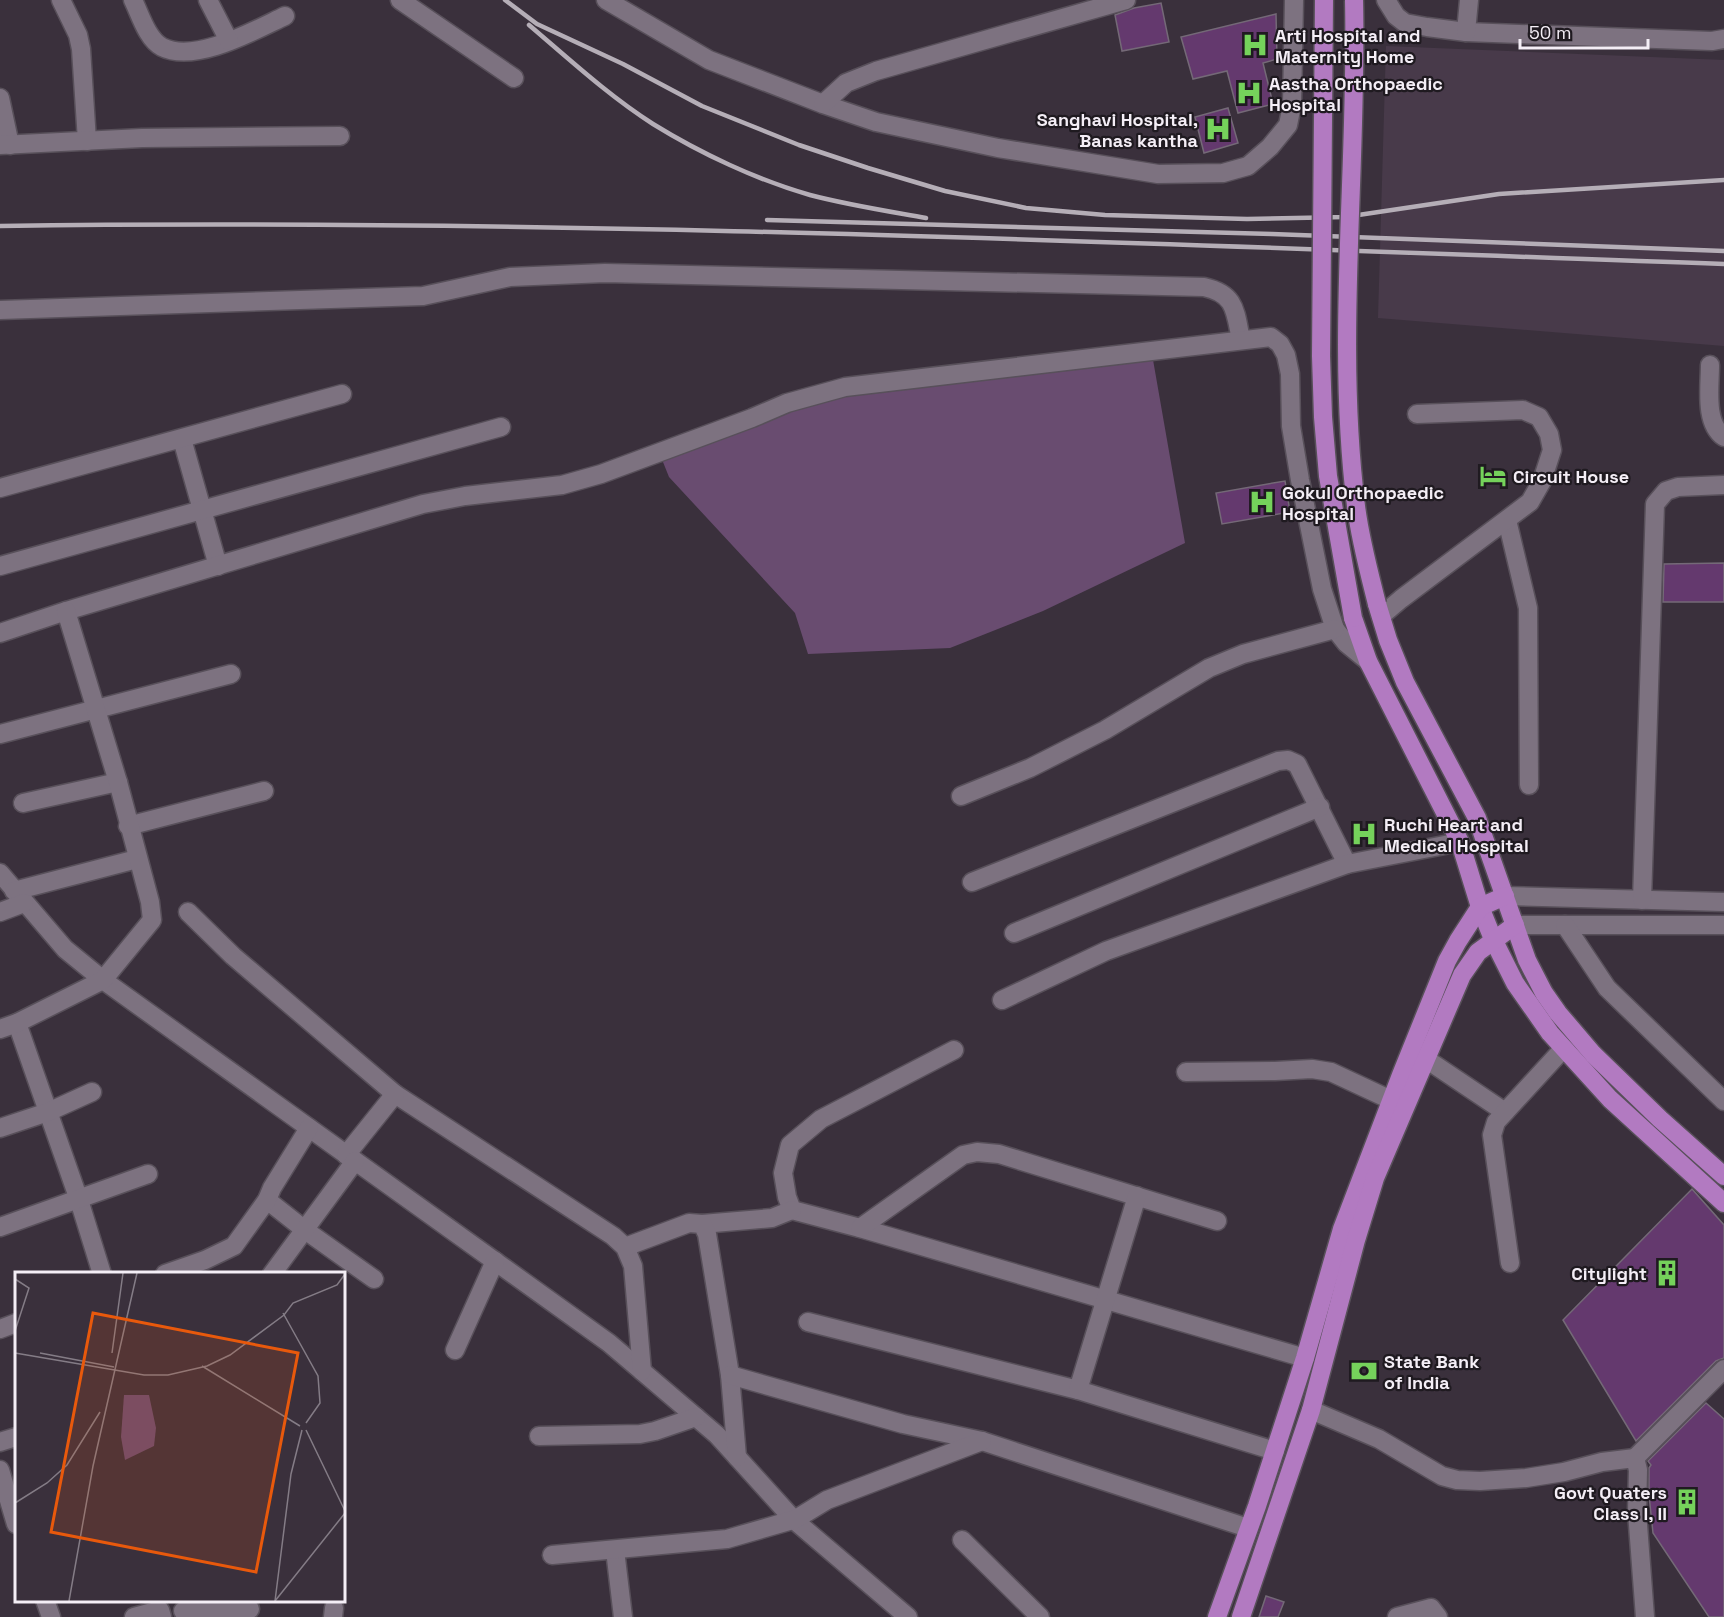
<svg xmlns="http://www.w3.org/2000/svg" width="1724" height="1617" viewBox="0 0 1724 1617" font-family="'Space Grotesk',sans-serif">
	<style>
		.built { fill: #483a4a }
		.green { fill: #694c70 }
		.building { fill: #64396e; stroke: #746977; stroke-width: 1.5 }
		.lines { fill: none; stroke-linecap: round; stroke-linejoin: round }
		.minor-casing { stroke: #58505a; stroke-width: 21 }
		.major-casing { stroke: #58505a; stroke-width: 21 }
		.minor { stroke: #7d7280; stroke-width: 18 }
		.major { stroke: #b27ac1; stroke-width: 18 }
		.rail { stroke: #b5aeb7; stroke-width: 4.5 }
		.major-bridge-casing { stroke: #58505a; stroke-width: 21; stroke-linecap: butt }
		.major-bridge { stroke: #b27ac1; stroke-width: 18 }
		.labels { text-anchor: middle; dominant-baseline: central; stroke-width: 4.5; stroke-linejoin: round; paint-order: stroke }
		.poi-label { font-size: 18px; font-weight: bold; fill: #f4eef6; stroke: #1f1a20; text-anchor: start }
		.inset-road { fill: none; stroke: #847c86; stroke-width: 1.5 }
		.view { fill: #e8590c; fill-opacity: 0.15; stroke: #e8590c; stroke-width: 3 }
		.inset-edge { fill: none; stroke: #f4eef6; stroke-width: 3 }
	</style>
	<rect width="100%" height="100%" fill="#3a303c"/>
	<path class="built" d="M1386 46 1724 60V346L1378 318Z"/>
	<path class="green" d="M1152 354 1185 543 1043 611 950 648 808 654 795 613 669 477 661 457 827 395Z"/>
	<g class="building">
		<path d="M1161 3 1169 42 1122 51 1115 15 1134 8Z"/>
		<path d="M1276 14 1277 59 1263 63 1273 104 1238 113 1227 71 1193 79 1181 37Z"/>
		<path d="M1228 108 1238 143 1204 153 1195 117Z"/>
		<path d="M1285 481 1290 512 1222 524 1216 493Z"/>
		<path d="M1724 563V602H1663L1664 564Z"/>
		<path d="M1692 1189 1724 1225V1358L1716 1361 1636 1441 1563 1320Z"/>
		<path d="M1706 1403 1724 1419V1617H1709L1653 1533 1649 1495V1468L1651 1465 1648 1461Z"/>
		<path d="M1266 1596 1284 1602 1278 1617H1259Z"/>
	</g>
	<g class="lines">
		<g class="minor-casing">
			<g id="minor">
				<path d="M61 0 78 35 81 49 87 141"/>
				<path d="M133 0C140 14 147 39 162 47 195 64 255 30 285 16"/>
				<path d="M208 0 229 41"/>
				<path d="M400 0 514 78"/>
				<path d="M606 0 709 60 823 104 876 122 998 148 1158 174 1223 173 1248 166 1270 147 1288 125 1292 105 1294 0"/>
				<path d="M1386 0 1396 16 1405 23 1427 27 1466 32 1712 41 1724 39"/>
				<path d="M1466 32 1469 0"/>
				<path d="M0 98 10 145"/>
				<path d="M823 104 846 83 876 71 1126 0"/>
				<path d="M0 145 142 138 340 136"/>
				<path d="M0 310 423 296 510 277 605 273 1204 287C1236 294 1235 311 1241 340"/>
				<path d="M1710 365C1710 387 1704 423 1724 437"/>
				<path d="M182 439 218 566"/>
				<path d="M0 488 342 394"/>
				<path d="M1507 520 1528 608 1529 785"/>
				<path d="M0 566 501 427"/>
				<path d="M1381 616 1401 599 1530 502 1542 481 1552 450 1549 434 1539 417 1523 410 1417 414"/>
				<path d="M0 633 66 611 423 504 465 496 562 485 601 474 752 418 787 403 845 387 1271 337 1280 344 1286 355 1290 374 1291 426 1300 480 1322 589 1335 629 1346 643 1368 661"/>
				<path d="M0 734 231 674"/>
				<path d="M961 796 1030 768 1105 730 1209 668 1243 654 1335 629"/>
				<path d="M23 803 118 782"/>
				<path d="M128 826 264 791"/>
				<path d="M0 873 65 949 103 980 609 1343 717 1435 794 1520 908 1617"/>
				<path d="M972 882 1278 761 1288 760 1297 764 1347 864"/>
				<path d="M14 891 137 859"/>
				<path d="M1505 896 1724 902"/>
				<path d="M1642 900 1655 504 1666 491 1678 487 1724 485"/>
				<path d="M0 912 24 903"/>
				<path d="M188 912 233 956 395 1094 613 1236 625 1247 633 1266 642 1371"/>
				<path d="M1515 925H1724"/>
				<path d="M1565 925 1607 988 1724 1101"/>
				<path d="M1014 933 1320 807"/>
				<path d="M1002 1000 1106 951 1347 864 1460 842"/>
				<path d="M17 1023 79 1200 102 1274"/>
				<path d="M0 1029 17 1023 103 980 152 920 150 902 118 782 66 611"/>
				<path d="M954 1050 821 1119 790 1145 783 1173 787 1197 792 1210 860 1228 1305 1358"/>
				<path d="M1426 1059 1505 1112"/>
				<path d="M1186 1072 1275 1071 1312 1069 1331 1072 1391 1100"/>
				<path d="M0 1128 48 1112 92 1092"/>
				<path d="M346 1155 395 1094"/>
				<path d="M267 1200 305 1230 374 1279"/>
				<path d="M702 1224 772 1218 792 1210"/>
				<path d="M0 1227 148 1174"/>
				<path d="M860 1228 963 1155 977 1152 999 1154 1217 1221"/>
				<path d="M625 1247 689 1223 702 1224 707 1234 730 1375 737 1457"/>
				<path d="M1510 1263 1492 1135 1496 1122 1563 1049"/>
				<path d="M165 1274 205 1260 234 1246 267 1200 272 1188 309 1128"/>
				<path d="M272 1274 355 1161"/>
				<path d="M808 1322 1078 1390 1275 1451"/>
				<path d="M0 1329 16 1323"/>
				<path d="M455 1350 495 1261"/>
				<path d="M730 1375 903 1424 982 1441 1248 1528"/>
				<path d="M1078 1390 1137 1196"/>
				<path d="M1311 1410 1379 1439 1442 1476 1457 1480 1480 1481 1526 1478 1564 1472 1602 1462 1635 1458"/>
				<path d="M539 1436 640 1434 655 1431 696 1417"/>
				<path d="M0 1442 16 1437"/>
				<path d="M0 1470 16 1524"/>
				<path d="M962 1540 1040 1617"/>
				<path d="M615 1550 623 1617"/>
				<path d="M552 1555 727 1539 796 1519 827 1500 982 1441"/>
				<path d="M45 1600 51 1617"/>
				<path d="M183 1611 250 1609"/>
				<path d="M134 1617 160 1610 162 1617"/>
				<path d="M333 1617 334 1608"/>
				<path d="M1397 1617 1431 1608 1438 1617"/>
				<path d="M1645 1617 1637 1512 1638 1470 1635 1458 1724 1369"/>
			</g>
		</g>
		<g class="major-casing">
			<g id="major">
				<path d="M1377 604 1388 640 1405 682 1477 818 1527 960 1544 993 1558 1013 1593 1054 1660 1119 1724 1176"/>
				<path d="M1353 618 1368 661 1460 842 1480 907 1493 939 1515 983 1550 1033 1610 1099 1724 1203"/>
				<path d="M1217 1617 1257 1506 1305 1358 1342 1229 1401 1075 1447 961 1458 941 1480 907 1505 896"/>
				<path d="M1241 1617 1311 1410 1356 1240 1375 1178 1462 975 1478 952 1515 925"/>
			</g>
		</g>
		<use href="#minor" class="minor"/>
		<use href="#major" class="major"/>
		<g class="rail">
			<path d="M505 0 537 24 623 64 702 106 799 145 868 168 945 191 1026 208 1105 215 1247 219 1345 217 1499 194 1724 180"/>
			<path d="M529 25C569 59 609 96 653 124 700 153 757 180 810 195 848 205 887 211 926 218"/>
			<path d="M767 220 1272 234 1724 251"/>
			<path d="M0 226C575 218 1150 244 1724 264"/>
		</g>
		<g class="major-bridge-casing">
			<g id="major-bridge">
				<path d="M1324 0 1321 356 1323 417 1328 476 1353 618"/>
				<path d="M1354 0C1358 168 1335 338 1356 506 1360 539 1369 572 1377 604"/>
			</g>
		</g>
		<use href="#major-bridge" class="major-bridge"/>
	</g>
	<defs>
		<g id="hospital-bare" transform="scale(2.07)"><path d="M-5-5h3v3.5h4V-5h3V5h-3V1.5h-4V5h-3Z" fill="#75d25b" stroke="#1f1a20" stroke-width="2.5" paint-order="stroke"/></g>
		<g id="hotel-bare" transform="scale(2.07)"><path d="M-6-4.5h1.5V1H6V5H4.5V3h-9V5H-6ZM-4 0a1.8 1.8 0 1 1 3.6 0ZM.5 0V-2.5h3Q6-2.5 6 0Z" fill="#75d25b" stroke="#1f1a20" stroke-width="2.5" paint-order="stroke"/></g>
		<g id="building-bare" transform="scale(2.07)"><path d="M-4-6H4V6H1V3H-1V6H-4ZM-2.5-4.3h1.7v1.8h-1.7ZM.8-4.3h1.7v1.8H.8ZM-2.5-1h1.7V.8h-1.7ZM.8-1h1.7V.8H.8Z" fill="#75d25b" stroke="#1f1a20" stroke-width="2.5" paint-order="stroke"/></g>
		<g id="bank-bare" transform="scale(2.07)"><path d="M-6-4H6V4H-6ZM0-2.3a2.3 2.3 0 1 0 0 4.6a2.3 2.3 0 1 0 0-4.6Z" fill="#75d25b" stroke="#1f1a20" stroke-width="2.5" paint-order="stroke"/></g>
	</defs>
	<g fill-rule="evenodd">
		<use href="#hospital-bare" x="1255" y="45"/>
		<use href="#hospital-bare" x="1249" y="93"/>
		<use href="#hospital-bare" x="1218" y="129"/>
		<use href="#hotel-bare" x="1493" y="476"/>
		<use href="#hospital-bare" x="1262" y="502"/>
		<use href="#hospital-bare" x="1364" y="834"/>
		<use href="#building-bare" x="1667" y="1273"/>
		<use href="#bank-bare" x="1364" y="1371"/>
		<use href="#building-bare" x="1687" y="1502"/>
	</g>
	<g class="labels">
		<g class="poi-label">
			<text x="1275" y="35">Arti Hospital and<tspan x="1275" dy="21">Maternity Home</tspan></text>
			<text x="1269" y="83">Aastha Orthopaedic<tspan x="1269" dy="21">Hospital</tspan></text>
			<text x="1198" y="119" text-anchor="end">Sanghavi Hospital,<tspan x="1198" dy="21">Banas kantha</tspan></text>
			<text x="1513" y="476">Circuit House</text>
			<text x="1282" y="492">Gokul Orthopaedic<tspan x="1282" dy="21">Hospital</tspan></text>
			<text x="1384" y="824">Ruchi Heart and<tspan x="1384" dy="21">Medical Hospital</tspan></text>
			<text x="1647" y="1273" text-anchor="end">Citylight</text>
			<text x="1384" y="1361">State Bank<tspan x="1384" dy="21">of India</tspan></text>
			<text x="1667" y="1492" text-anchor="end">Govt Quaters<tspan x="1667" dy="21">Class I, II</tspan></text>
		</g>
	</g>
	<g transform="translate(15 1272)">
		<rect width="330" height="330" fill="#3a303c"/>
		<path d="M109 123H134L141 156 139 174 110 188 106 165Z" fill="#694c70"/>
		<path class="inset-road" d="M0 7 14 16 0 59M268 41 303 104 305 131 291 151M0 81 129 103H153L192 94 215 83 269 43 278 31 322 13 330 2M25 81 99 95M97 81 108 1M187 94 285 154M291 158 330 239M0 231 32 211 52 193 85 140M54 329 78 194 122 1M260 329 276 202 287 158M260 329 330 241"/>
		<path class="view" d="M78 41 283 81 241 300 36 260Z"/>
		<rect width="330" height="330" class="inset-edge"/>
	</g>
	<path d="M1520 39v9h128v-9" fill="none" stroke="#f4eef6" stroke-width="3"/>
	<text x="1529" y="39" font-size="18" fill="#f4eef6" stroke="#1f1a20" stroke-width="4.5" paint-order="stroke">50 m</text>
</svg>
